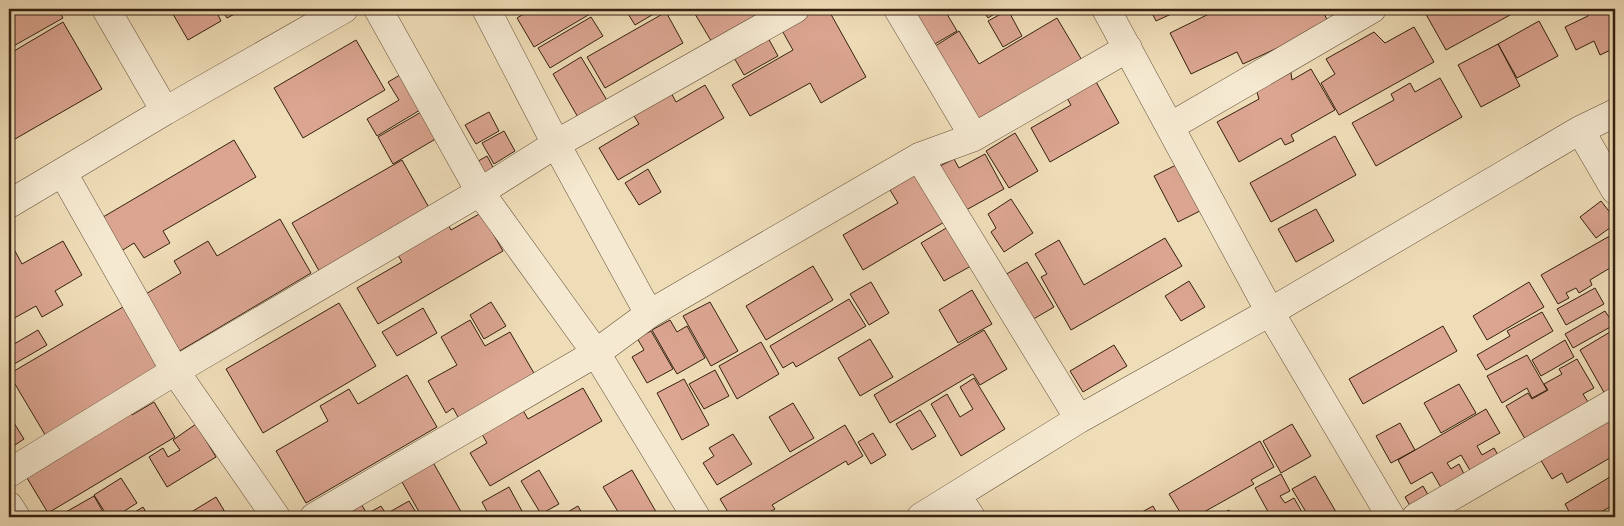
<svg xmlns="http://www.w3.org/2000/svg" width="1624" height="526" font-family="Alegreya,serif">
<rect width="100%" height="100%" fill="#efddb8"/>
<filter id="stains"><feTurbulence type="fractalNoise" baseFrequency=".004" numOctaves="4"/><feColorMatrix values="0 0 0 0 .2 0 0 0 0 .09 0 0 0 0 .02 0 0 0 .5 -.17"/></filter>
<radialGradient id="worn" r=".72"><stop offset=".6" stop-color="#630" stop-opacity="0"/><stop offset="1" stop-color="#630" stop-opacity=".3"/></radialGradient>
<!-- building -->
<path fill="#dba591" stroke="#35210f" d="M9,9H58L63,18L10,48Z
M170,9H220L221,10L217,13L221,21L188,40Z
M221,9H244L227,18Z
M532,9H587L590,14L534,47L517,18Z
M625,9H662L635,25Z
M692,9H758L761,14L713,44Z
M813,9H828L866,77L821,103L810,83L750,116L732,85L793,50L780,27Z
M921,9H944L957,31L928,48L909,16Z
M982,9H1002L988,18Z
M1150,9H1182L1156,21Z
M1219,9H1322L1329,24L1243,64L1237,52L1191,74L1170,33Z
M1423,9H1521L1446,50Z
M1584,9H1615V48L1600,55L1594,41L1576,50L1565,27L1588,16Z
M1008,10L1022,36L1003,47L988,21Z
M666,12L683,43L605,88L587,57Z
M591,17L603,36L550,68L538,48Z
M1057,18L1083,62L974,127L929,50L959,31L979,64Z
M1539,21L1558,56L1517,78L1498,44Z
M63,22L102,89L15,139L9,127V54Z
M1414,27L1434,62L1339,115L1321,83L1335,74L1326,59L1374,32L1385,43Z
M767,36L778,56L744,75L733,56Z
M356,40L385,90L303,138L274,88Z
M1498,44L1520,86L1481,107L1458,65Z
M581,57L608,102L579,119L553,74Z
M1290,66L1292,80L1311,69L1335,110L1291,135L1294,141L1285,145L1281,138L1239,162L1217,122L1259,99L1255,86Z
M1090,71L1119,123L1050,162L1031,128L1071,105L1061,88Z
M405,72L425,107L377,136L367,119L399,100L388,82Z
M1440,78L1462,117L1376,166L1352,123L1394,100L1391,94L1410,83L1415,92Z
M705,85L724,118L618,180L599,148L639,124L631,111L669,89L676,102Z
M423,111L444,134L393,164L378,137Z
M489,112L499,131L476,144L465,125Z
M504,131L515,151L494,164L482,143Z
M1015,133L1038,171L1009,188L986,151Z
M1335,136L1356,175L1271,222L1250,183Z
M234,140L256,177L163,231L170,243L144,258L134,243L118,253L98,220Z
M985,154L1004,189L959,214L934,169L954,159L959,168Z
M487,156L494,169L480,176L473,164Z
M402,160L432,213L322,276L292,223Z
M1176,165L1200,211L1178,222L1154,176Z
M648,169L661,192L639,205L625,183Z
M917,173L946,221L863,270L843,235L898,203L890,190Z
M1011,199L1033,233L1004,252L991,232L996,228L988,214Z
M1601,201L1615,219V224L1596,238L1580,217Z
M1316,209L1334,241L1296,262L1278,229Z
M481,213L503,251L378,324L357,288L402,262L395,250L446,220L451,230Z
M280,219L311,273L173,355L139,298L181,273L174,261L208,241L217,256Z
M948,227L971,266L944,281L921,243Z
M1615,233V273L1614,274L1610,268L1590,280L1592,285L1579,293L1576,288L1566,293L1569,298L1558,304L1541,275Z
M1165,238L1182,266L1071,330L1041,277L1047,274L1035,254L1059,240L1084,285Z
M9,240L22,264L63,241L82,275L55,291L63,305L42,317L36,306L9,321Z
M1027,262L1054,307L1025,324L998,279Z
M813,266L833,300L766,340L746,306Z
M1189,281L1205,307L1181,321L1165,296Z
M871,282L889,313L869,325L850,294Z
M1529,282L1544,307L1487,340L1473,316Z
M1595,288L1604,304L1566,325L1557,309Z
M972,290L992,324L958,343L939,310Z
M849,299L866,326L796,367L793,362L783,368L770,346Z
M491,302L506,326L484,339L470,315Z
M710,302L738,351L711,366L683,316Z
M339,303L376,366L263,433L226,369Z
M123,307L161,371L47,438L9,374Z
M423,308L437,333L397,356L382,332Z
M1605,311L1614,325L1573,348L1565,334Z
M1542,312L1553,331L1486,370L1477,355L1510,336L1507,331Z
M470,320L485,346L510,332L538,380L462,424L453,408L446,413L428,381L457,365L441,337Z
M670,320L677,332L687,326L705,358L677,374L652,330Z
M1443,326L1457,351L1363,404L1349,379Z
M1615,329V391L1606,396L1580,350Z
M38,330L47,345L9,367V347Z
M984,330L1007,369L980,385L973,374L890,423L874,395Z
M651,331L673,369L647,383L632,357L644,350L637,338Z
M870,339L893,377L860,396L838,358Z
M1565,340L1574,357L1541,376L1532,360Z
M761,342L779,374L737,399L719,366Z
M1114,345L1127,366L1083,392L1070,371Z
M1527,355L1547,390L1532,398L1527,388L1502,403L1487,376Z
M1577,359L1594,388L1583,394L1591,407L1528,444L1506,406L1528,393L1532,399L1548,390L1544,384L1562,374L1559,369Z
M715,370L729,396L704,409L689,384Z
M407,375L437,427L306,503L276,451L328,421L320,406L349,389L358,404Z
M974,378L1005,429L961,456L931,404L947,394L960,417L973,409L960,387Z
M684,379L709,425L682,440L657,393Z
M1459,384L1476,413L1441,433L1424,403Z
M583,388L602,421L490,486L470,453L487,443L479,429L520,405L528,419Z
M154,402L175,437L48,513L27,478L60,458L53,447L75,448L97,435L90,423L124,403L132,415Z
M793,403L814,438L790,452L769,417Z
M1486,409L1500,433L1477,446L1482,455L1494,448L1499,457L1471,472L1461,455L1447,463L1451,469L1459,464L1466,478L1443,491L1432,472L1411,484L1398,460Z
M920,410L936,436L912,450L896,424Z
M9,415L24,439L9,449Z
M1614,417L1615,420V455L1567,483L1562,473L1552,479L1536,452Z
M1400,423L1415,450L1391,463L1376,436Z
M196,424L216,457L167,487L149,457L163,448L168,457L180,450L173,440Z
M1292,424L1311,456L1281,473L1263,441Z
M845,425L863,456L848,465L846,461L772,505L775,509L760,517H731L720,499Z
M873,433L886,455L871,464L858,442Z
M733,434L752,464L717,485L703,463L714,456L709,448Z
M1260,441L1274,467L1251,480L1254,484L1195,517H1183L1169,494Z
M430,457L464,517H422L398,475Z
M539,470L559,504L541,514L521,481Z
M632,470L659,517H618L620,515L603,487Z
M1281,474L1290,491L1280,496L1285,503L1294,498L1305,517H1271L1255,488Z
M1615,474V504L1592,517H1572L1565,504Z
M1315,476L1339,517H1309L1292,489Z
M121,478L137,503L115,517H108L94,495Z
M1423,486L1431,500L1413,511L1405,497Z
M509,487L522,511L510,517H490L482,502Z
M94,496L106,517H57Z
M216,497L228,517H183Z
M359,500L367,514L381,506L386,514L409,501L419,517H334Z
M578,506L584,517H559Z
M1153,506L1159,517H1133Z
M143,507L149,517H127Z
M1229,510L1233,517H1217Z
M1547,511L1550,517H1537Z"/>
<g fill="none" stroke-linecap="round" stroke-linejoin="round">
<defs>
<path id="minor" d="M106,9L165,111L344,9
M378,9L480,192L596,353L696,517
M486,9L556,144L649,314
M898,9L974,137
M1106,9L1270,312L1391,517
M1171,126L1372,9
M1580,130L1615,190
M919,157L1079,419
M63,173L175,371L276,517
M9,204L165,111
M9,473L175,371L480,192L556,144L795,9
M957,496L971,517
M9,506L16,517
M314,517L596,353L649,314L919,157L974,137L1128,48
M921,517L1079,419L1270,312L1580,130L1615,113
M1416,517L1615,402"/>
</defs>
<!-- minor casing -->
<use href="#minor" stroke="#645039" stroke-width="29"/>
<!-- minor -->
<use href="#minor" stroke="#f5e9d1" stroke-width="28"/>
</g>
<!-- margin -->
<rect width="1624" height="526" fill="none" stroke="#efddb8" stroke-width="30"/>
<rect x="10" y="10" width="1604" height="506" fill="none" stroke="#35210f" stroke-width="2.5"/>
<rect x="15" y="15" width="1594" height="496" fill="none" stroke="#35210f"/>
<rect width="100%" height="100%" filter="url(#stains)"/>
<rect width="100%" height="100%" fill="url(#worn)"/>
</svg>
